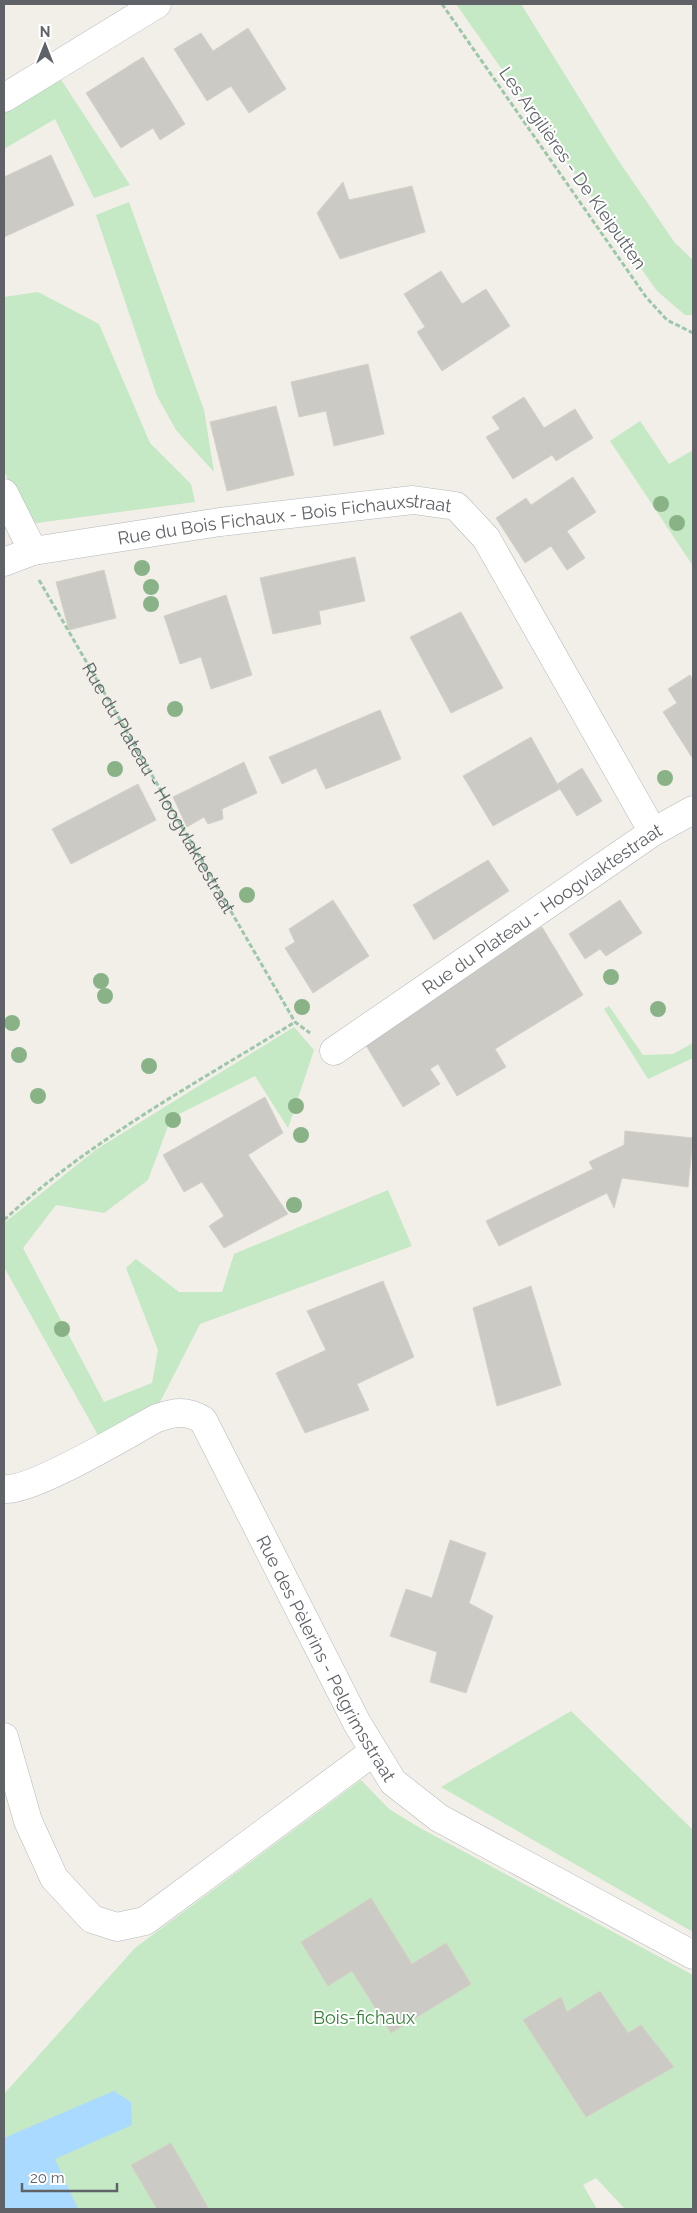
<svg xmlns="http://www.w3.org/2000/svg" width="697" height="2213" font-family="Raleway,sans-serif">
<rect width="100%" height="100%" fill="#f1efe8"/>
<!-- green -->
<path fill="#c5e8c5" d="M456,4H521L616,157L675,243L693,260V315H685L657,291Z
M58,75L130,185L94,198L55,119L4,149V108Z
M129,202L204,410L214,472L176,430L157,396L96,215Z
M38,292L99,324L150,443L191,484L195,502L29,524L4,471V297Z
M640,421L669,464L693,450V566L610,441Z
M609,1006L643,1055L673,1054L693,1043V1058L648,1079L604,1009Z
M294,1027L314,1050L288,1128L255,1076L171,1118L148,1180L104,1213L56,1205L23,1248L104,1402L152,1383L158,1350L126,1268L136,1259L179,1292H222L234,1254L388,1190L412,1246L200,1324L159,1404L99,1437L4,1267V1223L97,1149Z
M571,1711L693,1830V1932L441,1787Z
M361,1780L389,1809L420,1828L693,1975V2209H625L596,2178L583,2185L597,2209H4V2094L135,1948Z"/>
<!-- water -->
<path fill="#aadaff" d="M114,2091L131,2102L132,2125L55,2159L78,2209H4V2138Z"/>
<!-- building -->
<path fill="#cccac5" stroke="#d6d1c6" d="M248,28L286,89L249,113L231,86L207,101L174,49L201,33L213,51Z
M143,57L185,124L160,140L153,128L121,148L86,93Z
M51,155L74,205L4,237V177Z
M343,182L349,200L412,186L425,232L340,259L317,213Z
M441,271L462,304L486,289L510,326L442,371L417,332L425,327L404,294Z
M368,364L384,434L334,446L326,411L299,417L291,382Z
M524,397L544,428L575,409L593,438L556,461L552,455L513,479L486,437L500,429L492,417Z
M276,406L294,475L227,491L210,422Z
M573,477L596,512L567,531L585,558L567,570L551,546L525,563L496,518L526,498L531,505Z
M355,557L365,601L319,611L321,624L273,634L260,578Z
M104,570L116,618L69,630L56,582Z
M226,595L252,675L211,689L201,657L180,664L164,616Z
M461,612L503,688L451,713L410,637Z
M690,675L693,681V759L663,712L677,703L668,689Z
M380,710L401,759L326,789L316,768L282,784L269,757Z
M531,737L560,789L493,826L463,776Z
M244,762L257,793L222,809L223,819L208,824L204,817L187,827L173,797Z
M582,768L602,801L577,816L557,784Z
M138,784L156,820L71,864L52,829Z
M488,860L509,891L434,940L413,905Z
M333,900L369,956L313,993L285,948L295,942L289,929Z
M620,900L642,933L606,956L600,949L585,959L569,934Z
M542,927L583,995L495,1049L506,1067L457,1096L438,1064L430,1069L440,1084L403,1107L361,1037Z
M265,1097L283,1133L248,1155L288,1214L224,1248L209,1226L224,1216L202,1182L184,1192L163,1155Z
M625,1131L693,1138L688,1187L622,1178L614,1208L607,1193L499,1246L486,1221L593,1169L589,1162L624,1145Z
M383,1281L414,1357L357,1384L369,1410L305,1433L276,1373L326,1350L307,1311Z
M531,1286L561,1385L497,1406L473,1308Z
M450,1540L486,1553L469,1603L493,1616L466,1693L430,1682L437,1652L390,1636L406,1589L432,1598Z
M371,1898L412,1964L446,1943L471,1984L391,2033L352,1971L328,1986L301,1942Z
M600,1991L628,2033L641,2025L674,2067L586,2117L523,2020L561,1997L567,2012Z
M171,2143L209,2209H157L131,2165Z"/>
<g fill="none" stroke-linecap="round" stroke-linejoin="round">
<defs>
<g id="minor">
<path d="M4,98L157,4"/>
<path d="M4,493L33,551"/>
<path id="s2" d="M4,562L33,551L220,522L413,500L456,506L486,538L653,832"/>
<path id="s3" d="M334,1051L653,832L693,810"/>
<path id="s4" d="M4,1489C32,1492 127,1434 157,1418C175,1412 186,1410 203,1420L357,1723L393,1782L439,1818L693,1955"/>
<path d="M4,1737L28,1821L54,1878L92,1919L117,1927L145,1921L373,1752"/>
</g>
</defs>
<!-- minor casing -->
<use href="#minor" stroke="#b5b8bc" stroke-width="29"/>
<!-- path -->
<g stroke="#9cc7a9" stroke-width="3" stroke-dasharray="5 2.5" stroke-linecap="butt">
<path d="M442,4L646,297L667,320L693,333"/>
<path id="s1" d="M39,580L295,1022L310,1033"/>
<path d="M4,1220C90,1140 195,1084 295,1022"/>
</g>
<!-- minor -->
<use href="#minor" stroke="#fff" stroke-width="28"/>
</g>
<!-- trees -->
<g fill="#89b387">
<circle cx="661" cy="504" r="8"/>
<circle cx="677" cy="523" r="8"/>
<circle cx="142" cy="568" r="8"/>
<circle cx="151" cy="587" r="8"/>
<circle cx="151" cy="604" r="8"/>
<circle cx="175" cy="709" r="8"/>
<circle cx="115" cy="769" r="8"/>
<circle cx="665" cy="778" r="8"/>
<circle cx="247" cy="895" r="8"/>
<circle cx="611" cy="977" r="8"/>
<circle cx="101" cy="981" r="8"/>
<circle cx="105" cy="996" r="8"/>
<circle cx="302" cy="1007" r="8"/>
<circle cx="658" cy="1009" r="8"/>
<circle cx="12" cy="1023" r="8"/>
<circle cx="19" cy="1055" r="8"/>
<circle cx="149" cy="1066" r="8"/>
<circle cx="38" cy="1096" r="8"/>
<circle cx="296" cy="1106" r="8"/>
<circle cx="173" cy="1120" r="8"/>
<circle cx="301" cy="1135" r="8"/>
<circle cx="294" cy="1205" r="8"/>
<circle cx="62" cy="1329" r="8"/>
</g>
<g text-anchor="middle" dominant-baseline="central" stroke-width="4" stroke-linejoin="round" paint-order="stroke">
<!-- street labels -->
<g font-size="18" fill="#5f6368" stroke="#fff">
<text transform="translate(573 168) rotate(55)">Les Argilières - De Kleiputten</text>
<text stroke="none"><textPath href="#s2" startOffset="285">Rue du Bois Fichaux - Bois Fichauxstraat</textPath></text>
<text stroke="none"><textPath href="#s1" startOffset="240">Rue du Plateau - Hoogvlaktestraat</textPath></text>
<text stroke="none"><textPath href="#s3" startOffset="252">Rue du Plateau - Hoogvlaktestraat</textPath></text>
<text stroke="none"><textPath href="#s4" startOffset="486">Rue des Pèlerins - Pelgrimsstraat</textPath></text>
</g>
<!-- park labels -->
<g font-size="18" fill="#348238" stroke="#fff">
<text x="364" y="2017">Bois-fichaux</text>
</g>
</g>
<!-- border -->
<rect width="697" height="2213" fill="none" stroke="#5f6368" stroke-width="10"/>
<!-- north arrow -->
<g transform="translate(45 45)" stroke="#ffffff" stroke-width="4" paint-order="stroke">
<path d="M0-4L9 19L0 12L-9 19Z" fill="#5f6368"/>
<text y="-8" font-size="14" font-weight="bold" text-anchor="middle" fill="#5f6368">N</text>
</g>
<!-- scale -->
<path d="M22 2183v8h95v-8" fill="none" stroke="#5f6368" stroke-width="2.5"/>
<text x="30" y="2183" font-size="15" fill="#5f6368" stroke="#ffffff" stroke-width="4" paint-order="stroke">20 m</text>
</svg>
